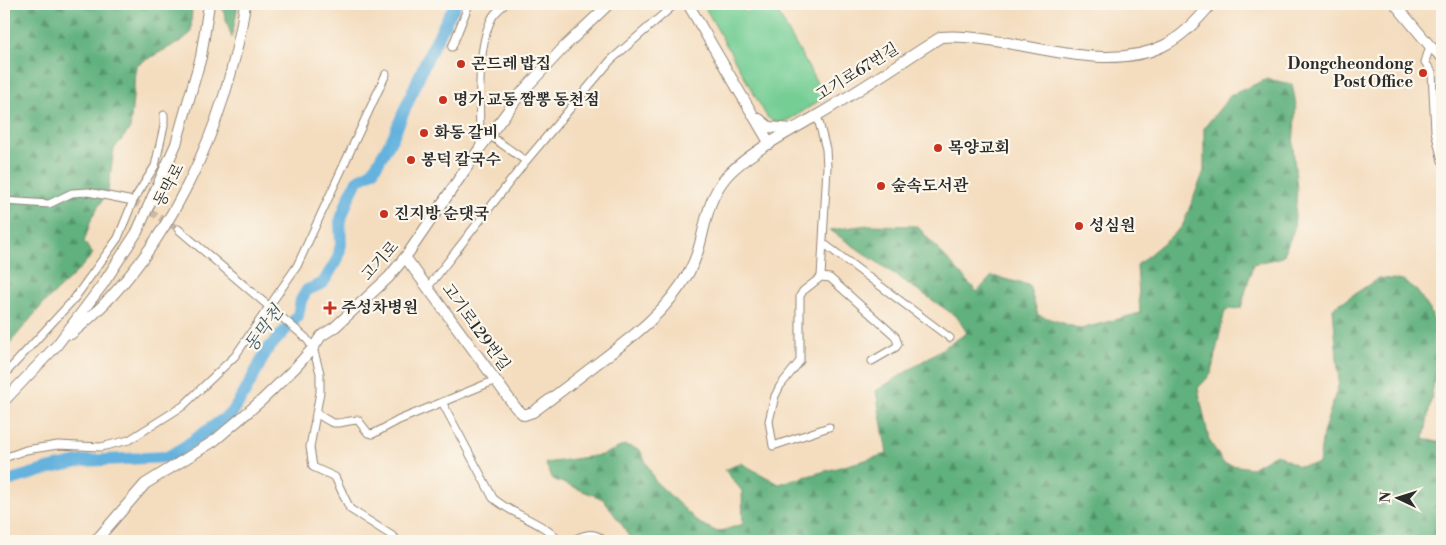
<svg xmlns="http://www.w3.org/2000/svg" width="1446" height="545" font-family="'Libre Bodoni','Noto Serif KR',serif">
<defs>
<pattern id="forest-firs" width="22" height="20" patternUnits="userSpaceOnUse" patternTransform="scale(1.25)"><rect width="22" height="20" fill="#60b17e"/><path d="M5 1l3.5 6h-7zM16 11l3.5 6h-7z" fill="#4f9067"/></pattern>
</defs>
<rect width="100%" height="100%" fill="#fbf7ec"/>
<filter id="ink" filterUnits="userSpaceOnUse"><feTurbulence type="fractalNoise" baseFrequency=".02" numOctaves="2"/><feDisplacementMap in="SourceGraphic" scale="10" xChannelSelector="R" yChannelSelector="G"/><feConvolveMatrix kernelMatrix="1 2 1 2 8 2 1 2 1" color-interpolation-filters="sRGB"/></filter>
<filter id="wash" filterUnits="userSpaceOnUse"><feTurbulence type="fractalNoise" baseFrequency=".0096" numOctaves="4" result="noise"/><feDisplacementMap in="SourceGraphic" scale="20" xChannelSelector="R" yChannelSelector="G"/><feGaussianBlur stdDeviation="1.12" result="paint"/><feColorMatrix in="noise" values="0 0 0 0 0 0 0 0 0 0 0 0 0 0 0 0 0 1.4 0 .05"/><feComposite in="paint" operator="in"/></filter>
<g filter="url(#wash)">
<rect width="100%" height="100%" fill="#f4ddbf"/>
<!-- forest -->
<path fill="url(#forest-firs)" stroke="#466e54" d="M4,4H192L191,33L181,41L136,65L130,129L114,149L108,191L92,217L84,242L93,254L76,273L43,304L4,350Z
M221,4H238L232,38Z
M1267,79L1292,84L1296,104L1293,147L1297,190L1294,229L1283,257L1253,264L1241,308L1225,310L1211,374L1198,388L1209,440L1224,464L1252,468L1276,454L1298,466L1319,464L1323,433L1339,383L1333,308L1379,278L1403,280L1417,291L1430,310L1441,343L1424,439L1442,443V541H631L625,529L603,499L553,479L545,463L602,455L625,445L640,450L655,481L699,523L718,532L743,524L742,491L725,470L741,463L779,484L887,454L876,391L967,333L957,317L830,230L868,225L917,226L977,292L992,276L1029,285L1038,315L1081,329L1140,313L1137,265L1182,227L1204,171V128L1231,95Z"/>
<!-- park -->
<path fill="#75ce94" stroke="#507c60" d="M703,4H741L746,13L761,4H773L825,97C815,103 792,120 782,122C776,123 772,121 767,117Z"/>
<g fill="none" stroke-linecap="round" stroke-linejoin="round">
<!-- river -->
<path stroke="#65b2de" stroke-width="12" d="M4,482L51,468L83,461L167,457L180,450L232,413L245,392L267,350L298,316L301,300L307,290L323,283L338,258L341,244L340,222L348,199L357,181L373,171L393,137L423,67L447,19L456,4"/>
</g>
</g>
<g filter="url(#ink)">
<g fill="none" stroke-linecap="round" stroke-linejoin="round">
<!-- street-tunnel -->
<path stroke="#ccb9a1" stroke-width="7" stroke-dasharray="7 3.5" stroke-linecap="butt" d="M133,201L178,229"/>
<defs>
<path id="street" d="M1430,46L1425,62L1432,72L1435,131L1442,161
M452,47L469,4
M817,115L826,149L827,167L821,277L803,291L800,296V361L780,386L775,396L769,421L773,446L829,427
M489,135L526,161
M480,147C480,113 476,47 492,18C494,13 501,8 505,4
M4,201L49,204L72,193L88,192L133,201
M178,229L306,338L313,348L320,373V392L310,447L313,467L335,477L350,509L394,537L397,541
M823,243L950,338
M821,277L830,278L895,336L898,344L896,347L872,361
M428,287L526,161L611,60L675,4
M4,375L74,299L118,238L133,201L155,166L164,126V115
M442,402L493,498C512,515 542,521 559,541
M316,413C340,429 333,422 358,420L368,433L373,434L399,420L496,380
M4,458L26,450L58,445L101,447L129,440L183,406L235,356L297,266L386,74
M571,541C583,535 594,530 604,541"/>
<path id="secondary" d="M688,4L770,144
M1395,4L1430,46L1442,57
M759,119L769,127L792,129
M405,257L516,408L524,415L533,412C555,396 577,379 599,362C634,336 668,310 689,272C707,240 701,207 726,177C745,155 790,131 816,116C859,91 900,63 941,37C961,35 982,39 1002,42C1050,50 1116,69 1163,46C1182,37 1198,20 1211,4
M71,334C167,257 228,123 245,4
M4,401L57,345L103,284L137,232L176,144L201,57L209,4
M93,541L99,537L145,484L214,441L262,400L295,368L313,348L321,336L335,327L389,277L409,252L480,148L522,92L565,46L609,4"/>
</defs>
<!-- street casing -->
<use href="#street" stroke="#908475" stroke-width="9"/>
<!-- secondary casing -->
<use href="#secondary" stroke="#908475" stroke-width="12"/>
<!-- street -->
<use href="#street" stroke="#fff" stroke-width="7"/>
<!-- secondary -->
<use href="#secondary" stroke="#fff" stroke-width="10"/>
</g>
</g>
<!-- markers -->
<g fill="#c8321e" stroke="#fbf7ec" stroke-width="2">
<circle cx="461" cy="64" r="5"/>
<circle cx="1423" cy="73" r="5"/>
<circle cx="443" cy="100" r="5"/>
<circle cx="424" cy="133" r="5"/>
<circle cx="938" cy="148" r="5"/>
<circle cx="411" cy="160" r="5"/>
<circle cx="881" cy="186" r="5"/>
<circle cx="384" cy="214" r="5"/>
<circle cx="1079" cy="226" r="5"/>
<path d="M327.5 300.5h5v5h5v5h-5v5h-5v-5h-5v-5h5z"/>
</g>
<g text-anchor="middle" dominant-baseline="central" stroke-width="4.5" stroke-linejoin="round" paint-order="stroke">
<!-- poi labels -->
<g font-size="16" font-weight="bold" fill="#2b2b2b" stroke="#fbf7ec" text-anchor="start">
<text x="471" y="64">곤드레 밥집</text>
<text x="1413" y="64" text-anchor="end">Dongcheondong<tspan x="1413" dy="18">Post Office</tspan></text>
<text x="453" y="100">명가 교동 짬뽕 동천점</text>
<text x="434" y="133">화동 갈비</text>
<text x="948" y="148">목양교회</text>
<text x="421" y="160">봉덕 칼국수</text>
<text x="891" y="186">숲속도서관</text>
<text x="394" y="214">진지방 순댓국</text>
<text x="1089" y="226">성심원</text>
<text x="341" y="308">주성차병원</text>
</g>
<!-- street labels -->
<g font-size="16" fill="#2b2b2b" stroke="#fbf7ec">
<text transform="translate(857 72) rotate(-32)">고기로67번길</text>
<text transform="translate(169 185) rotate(-62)">동막로</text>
<text transform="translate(380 261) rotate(-48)">고기로</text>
<text transform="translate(476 327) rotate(54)">고기로129번길</text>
</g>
<!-- water labels -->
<g font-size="18" font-style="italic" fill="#3f5a6a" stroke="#fbf7ec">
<text transform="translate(264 329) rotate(-54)">동막천</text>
</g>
</g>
<!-- margin -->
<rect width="1446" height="545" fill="none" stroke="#fbf7ec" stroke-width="20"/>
<!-- north arrow -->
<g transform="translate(1398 498) rotate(274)" stroke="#fbf7ec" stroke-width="4" paint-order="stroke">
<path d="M0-4L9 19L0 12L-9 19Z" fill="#2b2b2b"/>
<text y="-8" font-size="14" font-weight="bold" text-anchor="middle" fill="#2b2b2b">N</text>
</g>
</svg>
